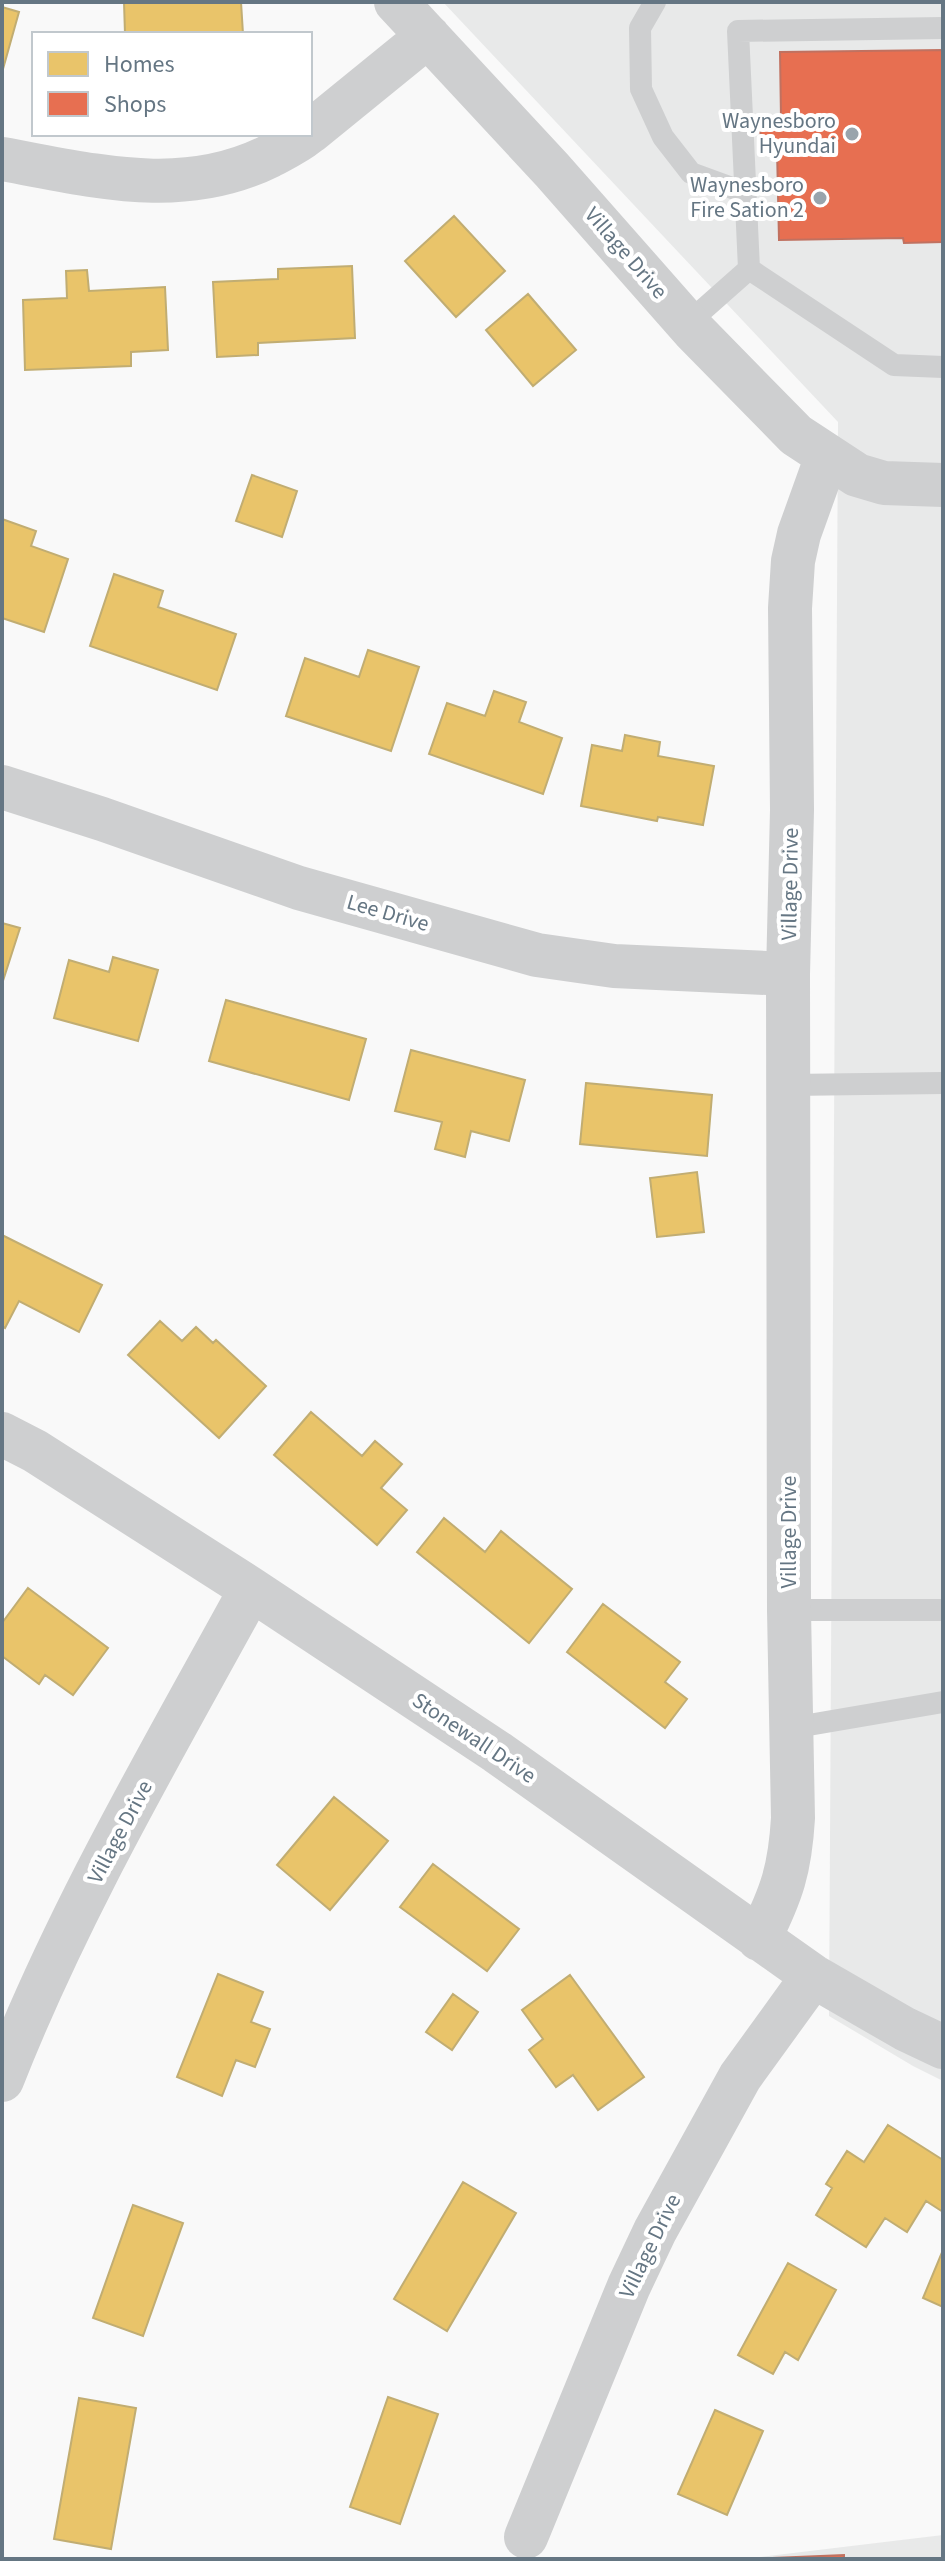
<svg xmlns="http://www.w3.org/2000/svg" width="945" height="2561" font-family="'Source Sans 3',sans-serif">
<rect width="100%" height="100%" fill="#f9f9f9"/>
<!-- built -->
<path fill="#e8e9e9" d="M443,2H943V2081L913,2066L829,2016L838,422Z
M943,2535V2559H743Z"/>
<!-- homes -->
<path fill="#e9c46a" stroke="#c1ad72" stroke-width="2" d="M124,2H241L243,34H125Z
M2,7L19,12L3,69H2Z
M454,216L505,271L456,317L405,261Z
M352,266L355,338L258,343V355L217,357L213,282L278,279V269Z
M87,270L89,291L165,287L168,350L131,352V366L25,370L23,300L67,298L66,271Z
M528,294L576,350L533,386L486,330Z
M252,475L297,491L282,537L236,521Z
M2,519L36,531L31,546L68,559L44,632L2,618Z
M114,574L163,591L158,607L236,634L217,690L90,646Z
M368,650L419,667L391,751L286,716L305,658L359,677Z
M494,691L526,702L519,722L562,738L543,794L429,754L447,703L485,716Z
M625,735L660,742L658,756L714,766L703,825L658,817L657,821L581,806L592,745L622,751Z
M2,923L20,928L2,984Z
M113,957L158,970L138,1041L54,1018L69,960L109,972Z
M226,1000L366,1039L349,1100L209,1061Z
M411,1050L525,1080L509,1141L471,1131L465,1157L435,1149L442,1122L395,1111Z
M586,1083L712,1095L707,1156L580,1144Z
M697,1172L704,1232L657,1237L650,1178Z
M2,1235L102,1285L79,1332L19,1301L5,1328L2,1326Z
M160,1321L182,1341L196,1327L213,1343L216,1340L266,1386L219,1438L128,1355Z
M311,1412L362,1456L375,1441L402,1464L381,1488L407,1510L377,1545L274,1455Z
M444,1518L485,1552L501,1531L572,1589L529,1643L417,1552Z
M28,1588L108,1648L73,1695L45,1675L39,1684L2,1656V1623Z
M603,1604L680,1662L665,1682L687,1699L665,1728L567,1652Z
M334,1797L388,1841L330,1910L277,1865Z
M433,1864L519,1929L487,1971L400,1907Z
M218,1974L263,1992L251,2022L270,2029L255,2067L236,2060L222,2096L177,2077Z
M570,1975L644,2077L598,2110L573,2075L556,2087L529,2050L543,2039L522,2010Z
M453,1994L478,2012L452,2050L426,2032Z
M888,2125L943,2160V2212L926,2201L907,2232L885,2218L866,2247L816,2215L832,2188L826,2184L847,2151L864,2162Z
M463,2182L516,2213L447,2331L394,2299Z
M133,2205L183,2223L143,2336L93,2318Z
M943,2250V2307L923,2298Z
M788,2263L836,2290L798,2360L785,2352L773,2374L738,2355Z
M388,2397L438,2414L400,2524L350,2507Z
M79,2398L136,2408L111,2549L54,2539Z
M715,2410L763,2431L727,2515L678,2494Z"/>
<!-- shops -->
<path fill="#e76f51" stroke="#c07160" stroke-width="2" d="M943,50V242L904,243L903,238L779,240L777,149H761L760,119L781,118L780,52Z
M844,2555V2559H773V2558Z"/>
<g fill="none" stroke-linecap="round" stroke-linejoin="round">
<!-- service -->
<path stroke="#cecfd0" stroke-width="22" d="M655,2L640,28L641,89L663,137L691,173L743,192
M943,28L738,31L749,269L894,365L943,367
M688,323L749,269
M789,1085L943,1083
M789,1610H943
M791,1728L943,1702"/>
<!-- minor -->
<path stroke="#cecfd0" stroke-width="44" d="M396,2L552,170L693,330L796,435L857,475L884,483L943,485
M310,132L428,36
M2,159C93,175 182,200 270,156C283,149 296,143 307,134
M2,787L102,819L299,888L537,955L614,966L788,974
M2,1434L35,1451L251,1589L497,1752L813,1976L905,2029L943,2047
M759,1939C782,1893 790,1869 793,1818L789,1610L788,974L792,810L790,608L793,561L799,534L827,456
M2,2080C69,1909 163,1750 251,1589
M526,2537L629,2286L655,2231L740,2077L813,1976"/>
</g>
<!-- markers -->
<g fill="#99a4ac" stroke="#fff" stroke-width="3">
<circle cx="852" cy="134" r="8"/>
<circle cx="820" cy="198" r="8"/>
</g>
<g text-anchor="middle" dominant-baseline="central" stroke-width="8" stroke-linejoin="round" paint-order="stroke">
<!-- poi labels -->
<g font-size="22" fill="#657683" stroke="#fff" text-anchor="end">
<text x="836" y="121">Waynesboro<tspan x="836" dy="25">Hyundai</tspan></text>
<text x="804" y="185">Waynesboro<tspan x="804" dy="25">Fire Sation 2</tspan></text>
</g>
<!-- street labels -->
<g font-size="22" fill="#657683" stroke="#fff">
<text transform="translate(626 253) rotate(49)">Village Drive</text>
<text transform="translate(790 884) rotate(-89)">Village Drive</text>
<text transform="translate(388 913) rotate(16)">Lee Drive</text>
<text transform="translate(789 1532) rotate(-90)">Village Drive</text>
<text transform="translate(474 1738) rotate(34)">Stonewall Drive</text>
<text transform="translate(120 1832) rotate(-62)">Village Drive</text>
<text transform="translate(650 2246) rotate(-64)">Village Drive</text>
</g>
</g>
<!-- border -->
<rect width="945" height="2561" fill="none" stroke="#657683" stroke-width="8"/>
<!-- legend -->
<rect x="32" y="32" width="280" height="104" fill="#ffffff" stroke="#c1c8cd" stroke-width="2"/>
<rect x="48" y="52" width="40" height="24" fill="#e9c46a" stroke="#c1c8cd" stroke-width="2"/>
<text x="104" y="72" font-size="24" fill="#657683">Homes</text>
<rect x="48" y="92" width="40" height="24" fill="#e76f51" stroke="#c1c8cd" stroke-width="2"/>
<text x="104" y="112" font-size="24" fill="#657683">Shops</text>
</svg>
